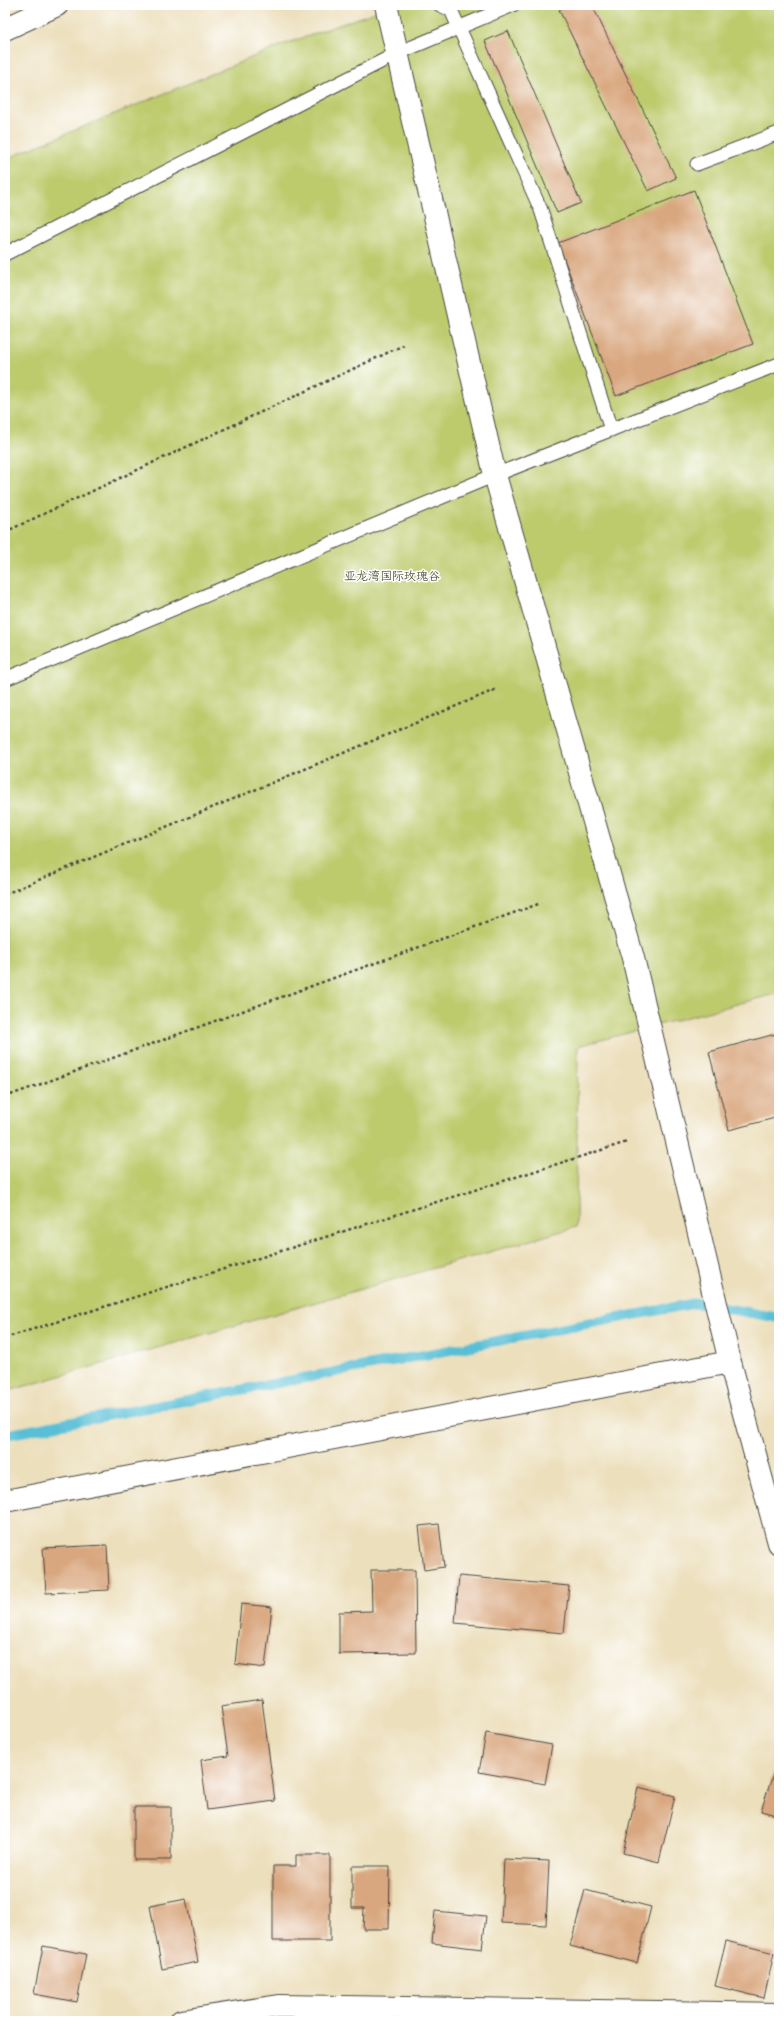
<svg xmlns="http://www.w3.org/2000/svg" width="784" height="2026" font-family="'Balsamiq Sans','LXGW WenKai TC',sans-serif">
<rect width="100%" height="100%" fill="#fff"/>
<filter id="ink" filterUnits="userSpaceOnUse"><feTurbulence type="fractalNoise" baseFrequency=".025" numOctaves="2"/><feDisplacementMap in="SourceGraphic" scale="8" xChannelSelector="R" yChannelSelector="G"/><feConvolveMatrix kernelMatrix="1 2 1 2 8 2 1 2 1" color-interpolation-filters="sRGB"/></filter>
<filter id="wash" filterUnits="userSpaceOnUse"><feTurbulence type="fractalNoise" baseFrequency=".012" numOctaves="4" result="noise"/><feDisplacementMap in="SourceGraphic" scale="16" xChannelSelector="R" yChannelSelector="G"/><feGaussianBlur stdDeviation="0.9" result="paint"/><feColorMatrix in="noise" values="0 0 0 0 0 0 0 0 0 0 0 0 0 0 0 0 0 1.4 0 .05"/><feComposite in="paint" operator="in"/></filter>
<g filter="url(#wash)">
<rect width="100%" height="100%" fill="#ecdfbc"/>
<!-- green -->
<path fill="#becb6d" stroke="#747b4c" d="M395,5H779V993L578,1046L576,1227L5,1392V159L282,45Z"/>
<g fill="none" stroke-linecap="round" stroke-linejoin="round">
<!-- stream -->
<path stroke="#58bfd6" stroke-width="10" d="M5,1435L696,1303L779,1318"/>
</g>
<g id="blocks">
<!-- building -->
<path fill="#d9a77f" d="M568,5H592L676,178L648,191L559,10Z
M508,31L581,203L557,213L485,41Z
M694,190L753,344L616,396L558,243Z
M779,1033V1117L729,1130L709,1052Z
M439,1524L444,1567L424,1570L419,1526Z
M107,1545L109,1590L46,1593L43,1548Z
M371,1570H415L416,1653L339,1654V1612L372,1611Z
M459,1576L569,1586L564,1633L455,1623Z
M241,1604L272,1607L265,1668L235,1664Z
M262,1700L275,1801L207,1810L201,1760L228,1756L221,1706Z
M486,1733L552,1745L545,1784L479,1772Z
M779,1756V1816L761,1811Z
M638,1787L675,1796L659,1862L623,1853Z
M134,1807H171V1860H134Z
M296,1855H330V1941H273V1866H296Z
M504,1859L549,1861L546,1925L501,1923Z
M352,1866H390L389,1929H363L364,1908H352Z
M585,1890L651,1907L637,1963L570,1946Z
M186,1899L198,1962L162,1969L150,1906Z
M435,1911L486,1916L482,1949L432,1943Z
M726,1941L774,1953L764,1998L715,1986Z
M43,1946L86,1954L77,2002L34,1994Z"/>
</g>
</g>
<g filter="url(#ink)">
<use href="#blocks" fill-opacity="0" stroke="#484641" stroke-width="1"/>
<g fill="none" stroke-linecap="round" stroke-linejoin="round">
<defs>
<path id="service" d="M440,5L451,10L541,210L611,430
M697,164L779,133
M5,254L398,53L513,5
M5,679L495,475L779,364"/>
<path id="minor" d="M386,5L495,475L633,958L730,1362L779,1543
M5,29L57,5
M5,1501L730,1362
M181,2021L279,2006L779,2014"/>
</defs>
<!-- service casing -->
<use href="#service" stroke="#484641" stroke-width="15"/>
<!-- minor casing -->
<use href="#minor" stroke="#484641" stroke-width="24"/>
<!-- path -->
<path stroke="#484641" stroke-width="2.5" stroke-dasharray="3 3" stroke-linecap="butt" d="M5,532L404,345
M5,894L497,689
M5,1097L541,903
M5,1338L627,1142"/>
<!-- service -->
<use href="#service" stroke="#fff" stroke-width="13"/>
<!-- minor -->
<use href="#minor" stroke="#fff" stroke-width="22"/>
</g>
</g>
<g text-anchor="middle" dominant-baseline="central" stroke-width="3" stroke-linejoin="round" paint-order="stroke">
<!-- park labels -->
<g font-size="12" fill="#575b3f" stroke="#fff">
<text x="392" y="576">亚龙湾国际玫瑰谷</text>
</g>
</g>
<!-- margin -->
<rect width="784" height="2026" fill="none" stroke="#fff" stroke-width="20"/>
</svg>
